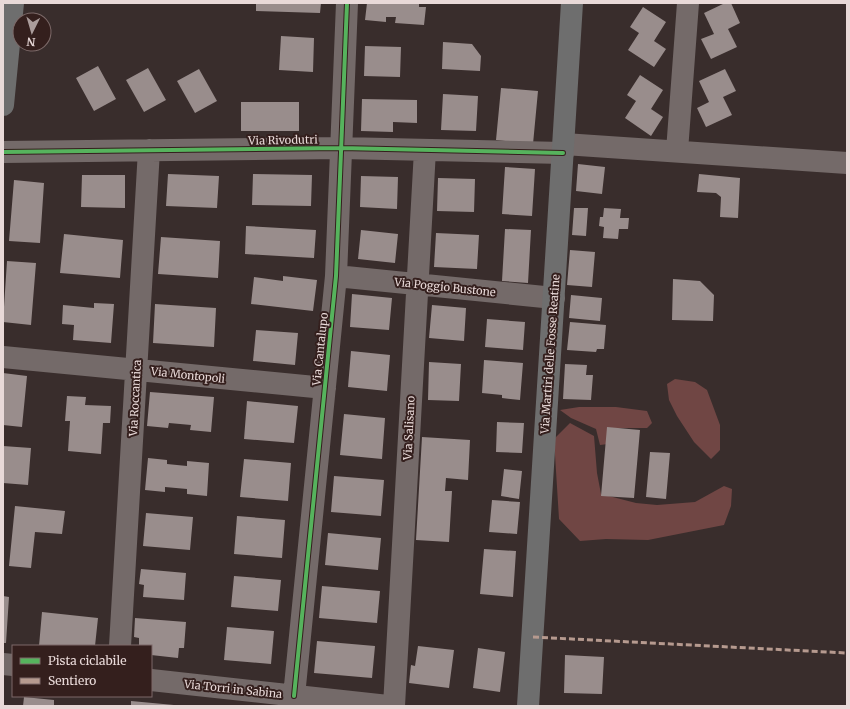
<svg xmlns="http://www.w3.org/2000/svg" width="850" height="709" font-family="Merriweather,serif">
<rect width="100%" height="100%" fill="#392d2c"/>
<!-- green -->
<path fill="#704644" d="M675,379L695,382L707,390L720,425V450L711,459L694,442L677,416L669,400L667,384Z
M579,407H616L647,411L652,423L647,428H611L608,444L600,445L596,429L571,418L560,410Z
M570,423L594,436L597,473L601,494L636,503L657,505L695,502L724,486L732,489L731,506L724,525L648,540L606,539L580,541L559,519L554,439Z"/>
<!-- building -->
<path fill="#998d8c" d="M256,3H321L320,13L256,11Z
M367,3H419V7H426L424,25L395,23L396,17H386V22L365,20Z
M725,3H731L740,23L728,29L737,47L711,59L701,39L714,34L704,13Z
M643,7L666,22L654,41L666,49L654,67L628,50L639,33L630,27Z
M281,36L314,38L313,72L279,70Z
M443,42L472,44L481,56L480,71L442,69Z
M365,46L401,47L400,77L364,76Z
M98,66L116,99L94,111L76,78Z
M148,68L166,100L144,112L126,80Z
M199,69L217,101L195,113L177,81Z
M725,69L736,91L723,97L732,115L706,127L697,108L709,102L699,81Z
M640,75L663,90L651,109L663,117L651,136L625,118L636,101L627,95Z
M501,88L538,91L533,144L496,140Z
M443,94L478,96L476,131L441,130Z
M362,99L417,100V123L393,122V132L361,131Z
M241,102H299V131H241Z
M578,164L605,167L602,194L576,191Z
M505,167L535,169L532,216L502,214Z
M168,174L219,176L217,208L166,206Z
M253,174L312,175L311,206L252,205Z
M699,174L740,178L738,218L720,217L721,197L716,193L697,192Z
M82,175H125V208L81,207Z
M361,176L398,177L397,209L360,207Z
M438,178L475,179L474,212L437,211Z
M14,180L44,183L40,243L9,241Z
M574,208H588L586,236L572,235Z
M604,208L621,209L620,218H629L628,229H619L618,239L603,238L604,227L599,226L600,217H603Z
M246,226L316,230L314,258L245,254Z
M505,229L531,230L528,283L502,281Z
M361,230L398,234L395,263L358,259Z
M436,233L479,235L477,269L434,267Z
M64,234L123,240L120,278L60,273Z
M161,237L220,241L218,278L158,274Z
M570,250L595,252L592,287L567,285Z
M7,261L36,263L31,325L3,322Z
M283,276L317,280L313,311L251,304L254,277L283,281Z
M673,279L700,281L714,295L713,321L672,320Z
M352,294L392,298L389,330L350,327Z
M571,295L602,298L600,321L569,318Z
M94,303L114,304L111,343L73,340L74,325L62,324L63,305L94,308Z
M155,304L216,308L214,347L153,343Z
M432,305L466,308L464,341L429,338Z
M487,319L525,322L523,350L485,347Z
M570,322L606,325L604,349H597L596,352L567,350Z
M256,330L298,333L295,365L253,361Z
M351,351L390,355L387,391L348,387Z
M484,360L523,363L520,400L502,398V395L482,393Z
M429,362L461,364L459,401L428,400Z
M565,364L587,365L586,375H593L591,400L563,399Z
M3,373L27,376L22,427L3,425Z
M150,392L214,397L211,432L190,430L191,425L169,423L168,428L147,426Z
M67,396L86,397L85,405L111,406L110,423H103L101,454L68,451L70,421H65Z
M247,401L298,406L294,443L244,439Z
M344,414L385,418L382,459L340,455Z
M497,422L524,423L522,453L496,452Z
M607,427L640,430L634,498L601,496Z
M422,437L470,440L468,480L446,478L445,491H452L449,542L416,540Z
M3,446L31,448L28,485L3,483Z
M650,452L670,453L666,499L646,497Z
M148,458L167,460V464L187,466V461L209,463L207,496L187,494V489L165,487V492L145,490Z
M244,459L291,463L288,501L240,497Z
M504,469L522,471L519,499L501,496Z
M334,476L384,480L381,516L331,512Z
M492,500L520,502L517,534L489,532Z
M15,506L65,511L62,534L35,532L31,568L9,566Z
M146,513L193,517L190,550L143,546Z
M237,516L285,520L282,558L234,554Z
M328,533L381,538L378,570L325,565Z
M484,549L516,551L513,597L480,594Z
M141,569L186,573L184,600L143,597L144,585L139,584Z
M234,576L281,580L278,611L231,607Z
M322,586L380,591L377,623L319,618Z
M3,596L9,597L6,643H3Z
M42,612L98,618L95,646H39Z
M135,618L186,622L184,648H179L178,658L151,655V646H139V638L134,637Z
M227,627L274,631L271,664L224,660Z
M317,641L375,646L372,678L314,673Z
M418,646L454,650L449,688L409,683L411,665L415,666Z
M478,648L505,652L500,692L473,688Z
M565,655L604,657L602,694L564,693Z
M24,697L54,700V706H23Z
M131,701L174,705V706H131Z"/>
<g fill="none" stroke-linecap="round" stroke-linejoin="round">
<!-- minor -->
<path stroke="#746a69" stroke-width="22" d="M564,144L847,163
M677,151L688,3
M3,152L341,148L563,153
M336,276L554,298
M3,357L325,388
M120,646L149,150
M3,664L13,665
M151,680L388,706
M294,696L336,276L347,3
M394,706L425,150"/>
<!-- major -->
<path stroke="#6e6e6e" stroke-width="22" d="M3,105L13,3
M528,706L572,3"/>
<!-- quiet -->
<path stroke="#b69a8f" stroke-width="3" stroke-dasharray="6 3" stroke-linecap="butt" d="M533,637L847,653"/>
<defs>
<path id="cycleway" d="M3,152L341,148L563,153
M294,696L336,276L347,3"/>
</defs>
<!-- cycleway casing -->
<use href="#cycleway" stroke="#341f1d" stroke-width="6"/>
<!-- cycleway -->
<use href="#cycleway" stroke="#56b35d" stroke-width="4"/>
</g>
<g text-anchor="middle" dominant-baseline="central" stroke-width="4" stroke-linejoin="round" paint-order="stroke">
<!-- street labels -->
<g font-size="11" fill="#e8d9d8" stroke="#341f1d">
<text transform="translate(283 140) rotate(-1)">Via Rivodutri</text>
<text transform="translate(445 287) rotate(6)">Via Poggio Bustone</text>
<text transform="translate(320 349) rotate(-84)">Via Cantalupo</text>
<text transform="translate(550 354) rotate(-86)">Via Martiri delle Fosse Reatine</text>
<text transform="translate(188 375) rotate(6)">Via Montopoli</text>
<text transform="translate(135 398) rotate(-87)">Via Roccantica</text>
<text transform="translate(409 428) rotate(-87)">Via Salisano</text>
<text transform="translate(233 689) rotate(6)">Via Torri in Sabina</text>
</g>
</g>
<!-- border -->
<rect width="850" height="709" fill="none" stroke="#e8d9d8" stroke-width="8"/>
<!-- legend -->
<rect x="12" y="645" width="140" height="52" fill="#341f1d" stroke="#7c6968"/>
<rect x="20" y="658" width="20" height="6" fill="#56b35d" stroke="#7c6968"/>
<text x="48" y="665" font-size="12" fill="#e8d9d8">Pista ciclabile</text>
<rect x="20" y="678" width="20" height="6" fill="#b69a8f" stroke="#7c6968"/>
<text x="48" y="685" font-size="12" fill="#e8d9d8">Sentiero</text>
<!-- north arrow -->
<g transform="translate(32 32) rotate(185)"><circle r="19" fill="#341f1d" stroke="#7c6968"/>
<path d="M0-3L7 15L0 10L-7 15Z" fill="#ab9d9c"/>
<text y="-6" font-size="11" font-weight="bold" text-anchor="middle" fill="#e8d9d8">N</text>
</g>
</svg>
